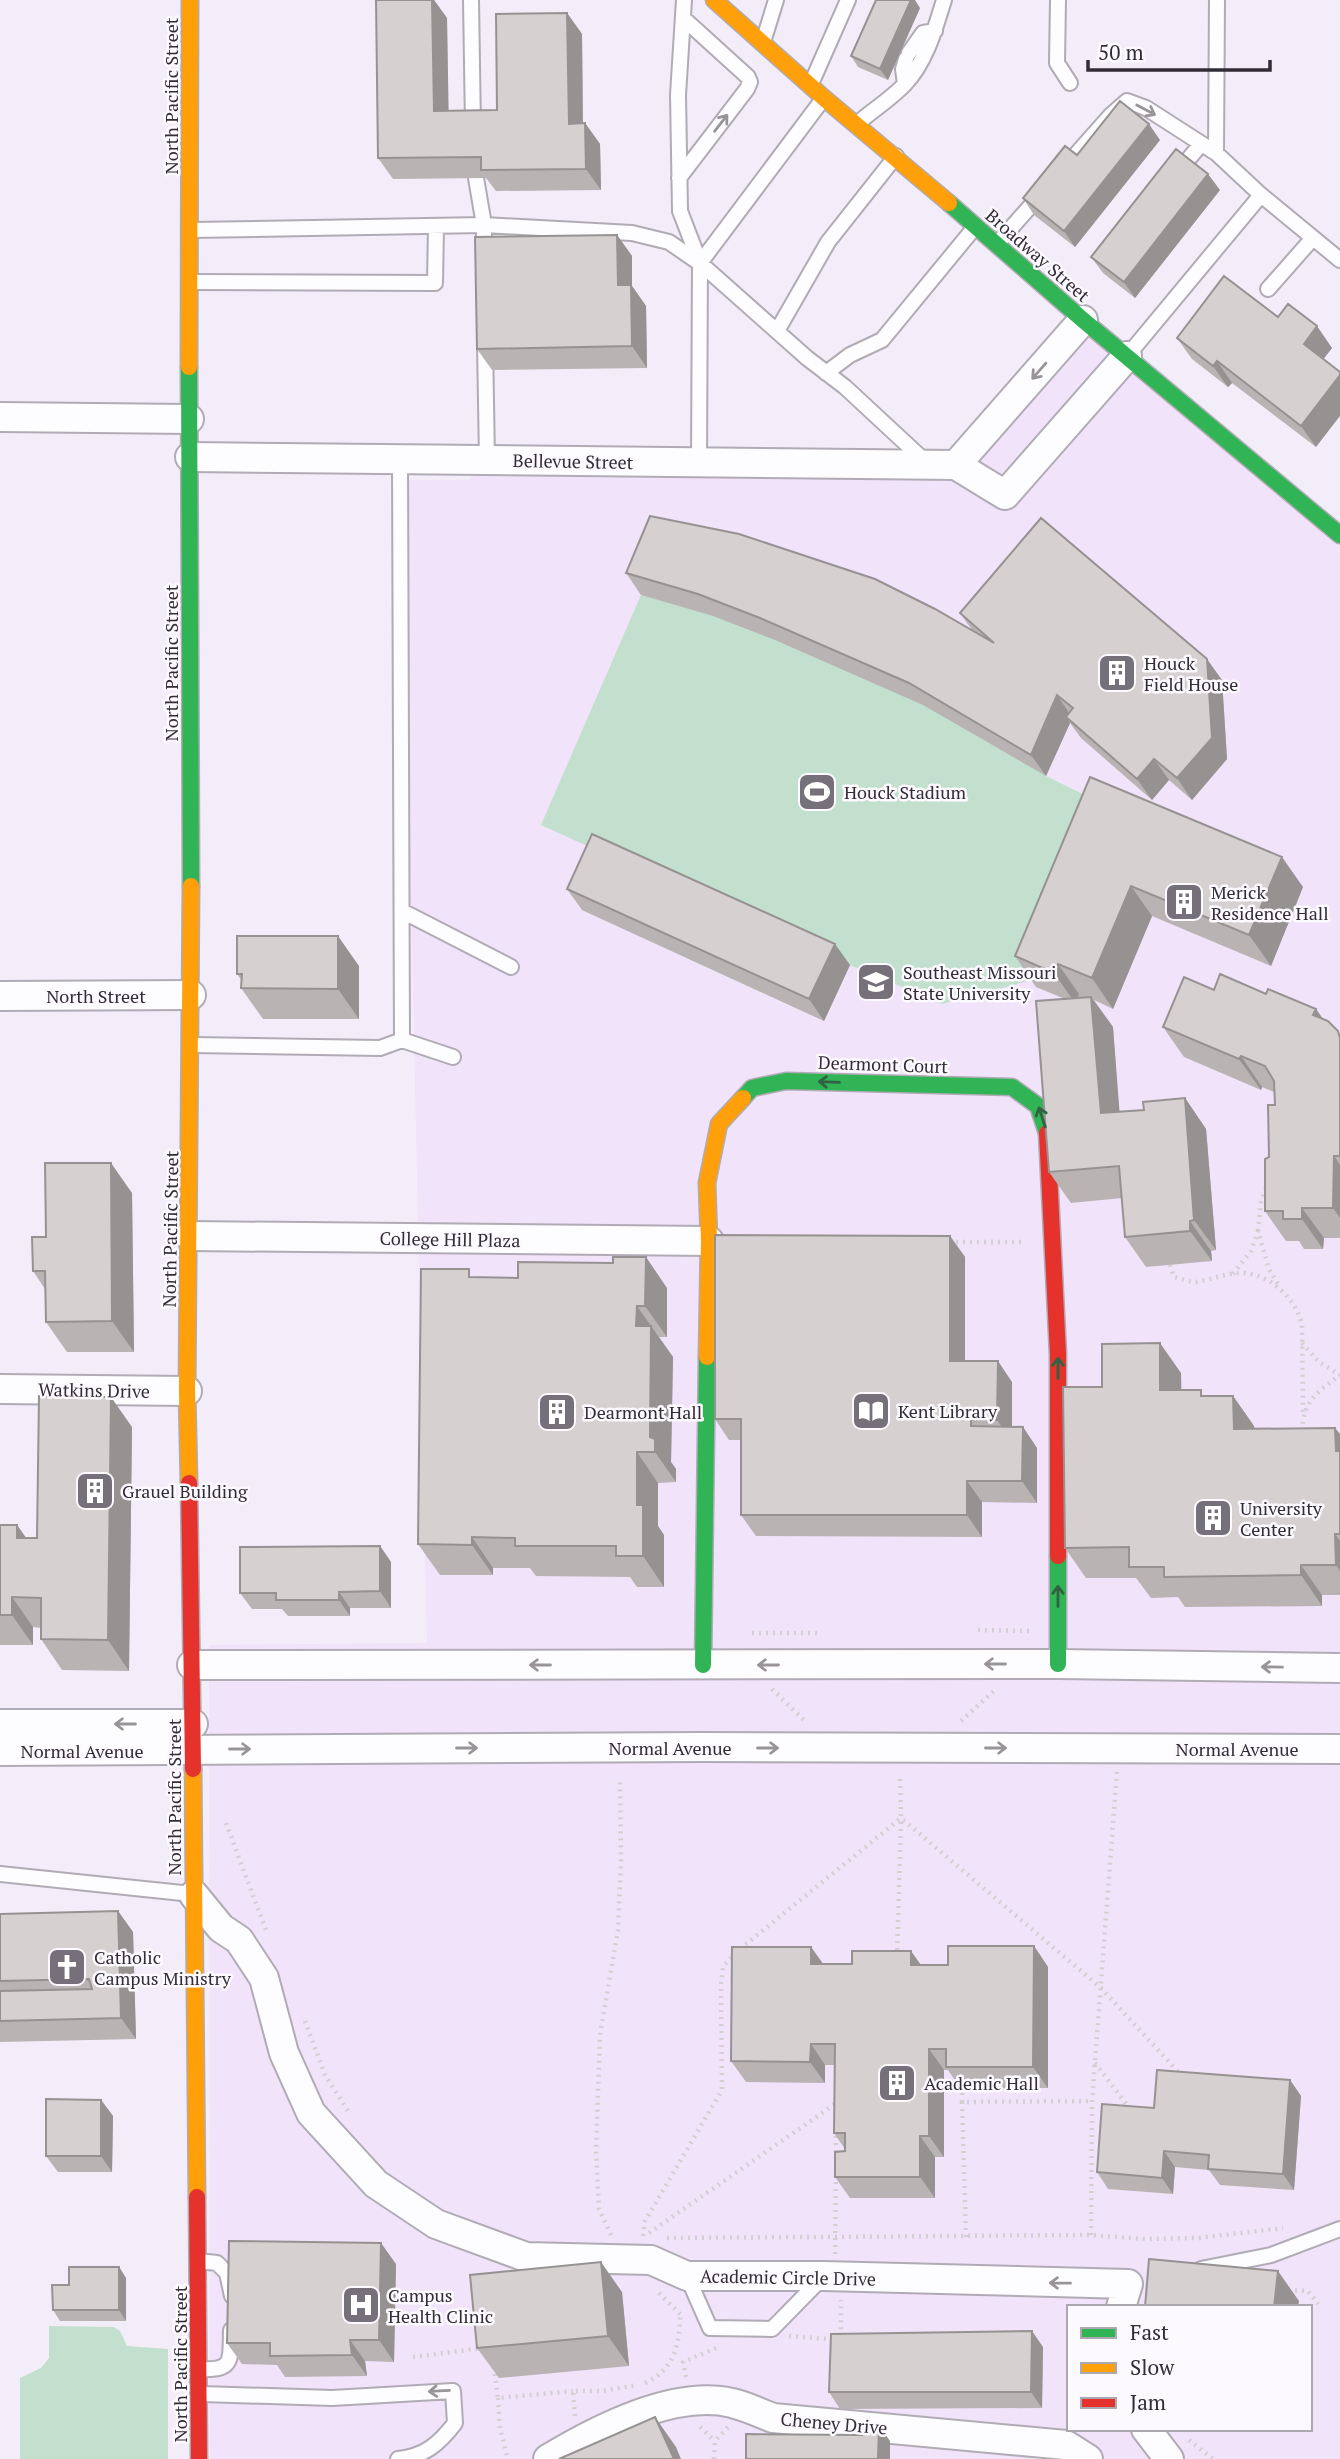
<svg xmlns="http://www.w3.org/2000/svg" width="1340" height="2459" font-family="'PT Serif',serif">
<rect width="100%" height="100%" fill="#f3edf9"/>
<!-- built -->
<path fill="#f0e3fa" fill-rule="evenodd" d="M1083,320L1340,535V2459H210L209,1645L427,1643L402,480H468L487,460L956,465ZM1069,2307H1310V2429H1069Z"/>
<!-- green -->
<path fill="#c3e0ce" d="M641,595L1072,717L1046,776L1111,808L1039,978L942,1004L850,965L824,1021L582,910L607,855L541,825Z
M49,2326L114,2327L120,2331L127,2346L168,2349V2459H20V2378L41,2368L49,2358Z"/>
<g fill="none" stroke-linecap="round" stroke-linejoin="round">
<defs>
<path id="lane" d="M471,0L473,127
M684,0L678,95L680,211L700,263L807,358L845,387L928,464
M1058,0L1057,63L1070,83
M764,39L776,0
M909,53L923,33L935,31
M811,84L848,0
M905,84L903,69L906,59
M858,123C873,110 892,98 905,84C926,62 935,29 944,0
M1064,168L1111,115L1127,101L1146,108L1216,153
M1177,173L1201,144
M476,178L484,225V256
M679,178L747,89L750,82L748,77L683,18
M1261,195L1340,260
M191,230L484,225L632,233L669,242L698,262
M997,244L1042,193
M192,282L435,283L436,226
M1268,289L1313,238
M777,331L828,242L896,156
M485,343L487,460
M1128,355L1261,195L1216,153L1217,0
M826,373L850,355L882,340L975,227
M699,462L700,263L823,99
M402,911L511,967
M402,1040L453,1057
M192,1045L380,1048L402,1040L400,460
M0,1874L192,1894
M198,2261L217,2263L227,2273L232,2296
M1201,2269L1271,2255L1340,2229
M687,2276L710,2328L772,2329L823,2277
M200,2369C235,2371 230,2359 231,2330
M201,2394L332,2398L453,2391L455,2423C439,2444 425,2456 398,2459"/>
<path id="street" d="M0,417L189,419
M190,457L956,465L1005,495L1127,356
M956,465L1083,320
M0,996L191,995
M190,1236L709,1241
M0,1389L187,1391
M192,1665L1058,1664L1340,1668
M0,1724H193
M0,1751L702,1747L1340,1749
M194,1895L221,1928L239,1940L264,1978L284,2053L311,2113L376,2184L436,2224L526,2257L651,2260L687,2276H824L1128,2284L1121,2307
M1146,2429L1169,2459
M548,2459C596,2430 674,2389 732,2403C746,2406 759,2413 773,2418L1066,2445L1088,2459"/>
<path id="fast" d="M949,203L1083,320L1340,535
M189,367L191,886
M743,1098L752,1088L786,1081L1012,1087L1038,1106L1047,1133
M1058,1556V1664
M703,1665L707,1357"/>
<path id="slow" d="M714,0L824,98L949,203
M189,367L190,0
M707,1357L709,1241L707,1183L719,1124L743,1098
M189,1483L187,1391L191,886
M193,1769L197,2197"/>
<path id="jam" d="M1047,1133L1058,1354V1556
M189,1483L193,1769
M197,2197L199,2459"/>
</defs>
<!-- lane casing -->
<use href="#lane" stroke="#b0abb5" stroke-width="18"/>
<!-- street casing -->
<use href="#street" stroke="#b0abb5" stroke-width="32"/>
<!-- fast casing -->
<use href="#fast" stroke="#b0abb5" stroke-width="19"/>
<!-- slow casing -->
<use href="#slow" stroke="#b0abb5" stroke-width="19"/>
<!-- jam casing -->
<use href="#jam" stroke="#b0abb5" stroke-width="19"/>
<!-- path -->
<path stroke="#d3d0d4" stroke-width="4.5" stroke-dasharray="2 5" stroke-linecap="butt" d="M1258,1231L1261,1202L1266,1188
M949,1242H1024
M1170,1265L1174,1277C1181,1279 1189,1282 1196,1282C1211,1280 1228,1272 1244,1273C1271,1275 1295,1298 1302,1324L1303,1414
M1233,1274L1251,1251L1258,1231L1269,1269L1279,1286
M1302,1343L1319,1362L1340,1375C1315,1394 1303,1401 1302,1433
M978,1630L1030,1631
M752,1633H820
M772,1689L806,1722
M961,1721L996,1689
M900,1779L901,1818L1101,1988L1181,2075
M226,1823L267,1933
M740,1949L901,1818
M897,1957L901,1819
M305,2021L325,2075L350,2114
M1095,2063L1130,2109
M962,2086V2102L1092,2101
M962,2102L966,2237
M836,2129V2156
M649,2233L835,2104V2102
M611,2235L599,2209L596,2150L600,2035L618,1930L621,1860L620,1781
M1091,2235L1092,2101L1117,1771
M643,2236L645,2221L722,2090L721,1984L723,1967L733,1955
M667,2238L1091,2235L1144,2239L1198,2238L1283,2228
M835,2254L836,2175
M1288,2290L1308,2291L1318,2304
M659,2293L683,2317
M789,2336L841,2340V2300
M413,2357L483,2348
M494,2367L498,2398L573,2391
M686,2377L683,2362L716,2348
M645,2383C674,2370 680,2344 680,2315
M498,2398L500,2429L508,2459
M575,2416L573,2391H602L637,2385
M700,2427L715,2441
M1189,2440L1213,2459
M714,2459L715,2441L728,2427"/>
<!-- lane -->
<use href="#lane" stroke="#fdfcfe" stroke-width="14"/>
<!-- street -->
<use href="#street" stroke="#fdfcfe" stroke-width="28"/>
<!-- fast -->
<use href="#fast" stroke="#30b455" stroke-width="16"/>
<!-- slow -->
<use href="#slow" stroke="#ff9f0a" stroke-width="16"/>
<!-- jam -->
<use href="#jam" stroke="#e5322d" stroke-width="16"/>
</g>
<!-- wall -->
<path fill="#b9b3b4" d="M376,0H434L447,18L448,111L497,110L567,13L582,34L583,123H585L600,144L601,190L496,191L486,178L393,179L378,158Z
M920,8L888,80L858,67L851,56Z
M1160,140L1075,247L1034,215L1023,198Z
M1220,190L1135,298L1103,273L1091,257Z
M617,235L632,256V286L646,306L647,368L492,370L477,349Z
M1278,317L1332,348L1323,359L1316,447L1232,383L1228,387L1192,359L1177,338Z
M626,573L972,630L960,613L1222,680L1227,759L1192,800L1169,780L1152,800L1081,738L1070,723L1046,776L923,705L775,640L713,616L641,595Z
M1090,777L1303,887L1271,966L1152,916L1113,1009L1094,1000L1113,1027L1119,1112L1144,1110L1185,1098L1206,1129L1216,1250L1211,1251L1212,1261L1146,1267L1125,1237L1122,1198L1071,1203L1049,1172L1065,999L1036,987L1015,956Z
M567,889L850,965L824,1021L582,910Z
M359,966V1019H263L241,988L242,981L237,974Z
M1214,990L1316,1009L1322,1018L1340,1035V1238H1324L1323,1249H1304L1299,1241H1286L1265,1211L1275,1105L1274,1092L1262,1087L1261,1090L1184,1057L1163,1027Z
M132,1193L134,1352H67L46,1322L45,1289L33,1271Z
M950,1236L965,1257V1361L1012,1382V1427H1023L1037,1448V1503L982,1502V1537L756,1536L741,1515V1440H729L715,1419Z
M475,1277L667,1288V1337H659L673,1357L671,1462L676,1469V1482L658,1483V1526L664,1535V1587H637L630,1577L536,1576L530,1568H493V1575H440L418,1544Z
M1181,1373V1390L1205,1396H1233L1254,1426L1255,1429L1340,1434V1595H1322V1606L1185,1607L1178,1597L1151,1598L1136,1578H1086L1065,1548L1102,1387Z
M132,1427L129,1671L62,1670L41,1639V1628L33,1627V1645H0V1525H17L26,1538H37Z
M380,1546L391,1562V1608H350V1616H288L282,1609H252L240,1593Z
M118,1911L133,1932L136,2039L0,2042V1914Z
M1034,1946L1048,1967V2088L961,2089L948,2070H944V2157H935V2198H850L835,2177L845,2151V2149L834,2133L835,2065H825V2083L746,2082L731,2061L811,1947L823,1964L948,1965Z
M1290,2080L1301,2096L1294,2190L1220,2185L1209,2170L1175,2167L1173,2194L1108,2189L1097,2172L1154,2108Z
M101,2100L113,2116L112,2172H58L46,2156Z
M396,2264L394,2362L365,2361L367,2376L285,2377L277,2365L242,2364L227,2343Z
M119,2267L126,2278V2321H60L53,2310L69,2285Z
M622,2292L629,2366L499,2378L477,2348Z
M1043,2347L1042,2408L840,2409L829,2392Z"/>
<!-- shaded-wall -->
<path fill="#969292" d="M432,0H434L447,18L449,132L434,111Z
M911,0H915L920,8L888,80L880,69Z
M567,13L582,34L583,145L569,124Z
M585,123L600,144L601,190L586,169Z
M1149,124L1160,140L1075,247L1064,231Z
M1208,174L1220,190L1135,298L1124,282Z
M617,235L632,256V286L646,306L647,368L632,346L618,285Z
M1317,326L1332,348L1319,365L1304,344Z
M1217,361L1232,383L1228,387L1213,366Z
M1340,375V416L1316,447L1301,426Z
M1207,659L1222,680L1227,759L1192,800L1177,778Z
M1057,695L1072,717H1066L1070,723L1046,776L1031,755Z
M1154,759L1169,780L1152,800L1137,779Z
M1282,857L1303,887L1271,966L1249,935Z
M1131,886L1152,916L1113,1009L1092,978Z
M338,936L359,966V1019L338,989Z
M835,944L850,965L824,1021L809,999Z
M1058,964L1079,994L1075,1003L1054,973Z
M1091,997L1113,1027L1122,1144L1101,1113Z
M1316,1009L1337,1039L1313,1015Z
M1241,1056L1262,1087L1261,1090L1239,1059Z
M1185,1098L1206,1129L1216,1250L1194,1220Z
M1334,1156L1340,1165V1218L1333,1208Z
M111,1163L132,1193L134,1352L112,1321Z
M1302,1208L1324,1238L1323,1249L1302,1219Z
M1190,1221L1211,1251L1212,1261L1190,1231Z
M950,1236L965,1257V1383L950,1361Z
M646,1257L667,1288V1337L645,1306Z
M637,1306L673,1357L671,1462L676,1469V1482L655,1452L650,1437L636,1326Z
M1160,1343L1181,1373L1182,1421L1160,1390Z
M998,1361L1012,1382V1441L997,1420Z
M1233,1396L1254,1426L1255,1460L1234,1429Z
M111,1397L132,1427L129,1671L108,1640Z
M1023,1427L1037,1448V1503L1022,1481Z
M1335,1428L1340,1434V1457L1336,1451Z
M637,1452L658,1483V1526L664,1535V1587L643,1556L637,1505Z
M967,1481L982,1502V1537L967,1515Z
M17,1525L38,1555L17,1538Z
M1335,1534L1340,1541V1571L1336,1565Z
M472,1537L493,1568V1575L472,1545Z
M380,1546L391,1562V1608L380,1591Z
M1301,1565L1322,1595V1606L1301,1575Z
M339,1592L350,1608V1616L339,1600Z
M12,1597L33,1627V1645L12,1615Z
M118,1911L133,1932L136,2039L121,2018Z
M1034,1946L1048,1967V2088L1033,2067Z
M811,1947L826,1968L811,1964Z
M911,1951L926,1972L911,1965Z
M811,2044L825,2065V2083L810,2062Z
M929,2049L944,2070V2157L929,2136Z
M1290,2080L1301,2096L1294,2190L1283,2174Z
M101,2100L113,2116L112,2172L101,2156Z
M920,2136L935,2157V2198L920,2177Z
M1164,2151L1175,2167L1173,2194L1162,2178Z
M381,2243L396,2264L394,2362L379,2340Z
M601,2262L622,2292L629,2366L608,2336Z
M119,2267L126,2278V2321L119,2310Z
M1278,2271L1299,2301L1298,2307H1274Z
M1032,2331L1043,2347L1042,2408L1031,2392Z
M350,2340L365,2361L367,2376L352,2355Z
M655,2417L676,2447L681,2459H674Z
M879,2425L890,2441V2459H878Z"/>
<!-- building -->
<path fill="#d7d0d1" stroke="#969292" stroke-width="2" d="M376,0H432L434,111L497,110L496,14L567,13L569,124L585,123L586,169L481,170V157L378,158Z
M876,0H911L880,69L851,56Z
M1120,101L1149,124L1064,231L1023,198L1065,146L1077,155Z
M1176,149L1208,174L1124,282L1091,257Z
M617,235L618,285H631L632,346L477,349L475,237Z
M1224,276L1278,317L1288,304L1317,326L1304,344L1340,372V375L1301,426L1217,361L1213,366L1177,338Z
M650,516L739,534L875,579L935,609L994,643L960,613L1041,518L1207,659L1212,738L1177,778L1154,759L1137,779L1066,717L1073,708L1057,695L1031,755L909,683L760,618L698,594L626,573Z
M1090,777L1282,857L1249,935L1131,886L1092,978L1058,964L1054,973L1015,956Z
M592,834L835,944L809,999L567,889Z
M237,936H338V989L241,988L242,974H237Z
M1220,974L1266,994L1268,989L1316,1009L1313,1015L1328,1021L1338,1031L1340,1038V1156H1334L1333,1208H1302V1219H1283V1211H1265V1159L1269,1157L1268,1105H1275L1274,1081L1265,1066L1241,1056L1239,1059L1163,1027L1184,977L1214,990Z
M1091,997L1101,1113L1144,1110L1143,1102L1185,1098L1194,1220L1190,1221V1231L1125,1237L1119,1166L1049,1172L1036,1001Z
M45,1163H111L112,1321L46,1322L45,1271H33L32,1237H46Z
M715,1235L950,1236V1361H998L997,1420H971V1426L1023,1427L1022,1481H967V1515H741V1419H715Z
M613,1257H646L645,1306H637L636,1326H651L650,1437L655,1439V1452H637V1505H643V1556H616V1546H515V1538L472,1537V1545L418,1544L421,1269H469V1277L518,1278V1262L613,1263Z
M1160,1343V1390H1201V1396H1233L1234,1429L1335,1428L1336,1451H1340V1534H1335L1336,1565H1301V1575L1164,1577V1567H1129V1547L1065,1548L1063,1387H1102V1344Z
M39,1396L111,1397L108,1640L41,1639V1598L12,1597V1615H0V1525H17V1538H37Z
M380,1546V1591L339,1592V1600H276V1593H240V1547Z
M118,1911L121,2018L0,2021V1991L92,1989L89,1979L0,1981V1914Z
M948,1946H1034L1033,2067H946V2049H929V2136H920V2177H835V2152L845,2151V2133H834L835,2044H811L810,2062L731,2061L732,1947H811V1964H852V1951H911V1965H948Z
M1157,2070L1290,2080L1283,2174L1208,2169L1209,2155L1164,2151L1162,2178L1097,2172L1102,2104L1154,2108Z
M46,2099L101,2100V2156H46Z
M229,2241L381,2243L379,2340H350L352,2355L270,2356V2343H227Z
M1149,2259L1278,2271L1274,2307H1145Z
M601,2262L608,2336L477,2348L470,2275Z
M69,2267H119V2310H53L52,2285H69Z
M1032,2331L1031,2392H829L831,2334Z
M655,2417L674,2459H559Z
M862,2425H879L878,2459H746V2434L862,2435Z"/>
<!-- one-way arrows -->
<defs><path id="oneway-shaft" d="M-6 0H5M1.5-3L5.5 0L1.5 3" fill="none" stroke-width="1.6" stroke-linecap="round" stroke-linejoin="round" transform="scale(1.75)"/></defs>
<g stroke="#98949a">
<use href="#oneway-shaft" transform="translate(1146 110) rotate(28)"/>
<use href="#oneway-shaft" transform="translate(721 123) rotate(-52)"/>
<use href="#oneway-shaft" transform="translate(1039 371) rotate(131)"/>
<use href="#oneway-shaft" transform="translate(995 1664) rotate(180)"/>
<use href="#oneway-shaft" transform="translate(540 1665) rotate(180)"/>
<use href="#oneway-shaft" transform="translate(768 1665) rotate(180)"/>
<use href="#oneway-shaft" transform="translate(1272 1667) rotate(-179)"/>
<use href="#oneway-shaft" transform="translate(125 1724) rotate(180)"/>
<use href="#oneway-shaft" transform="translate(467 1748)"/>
<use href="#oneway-shaft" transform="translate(768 1748)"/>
<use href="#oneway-shaft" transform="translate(996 1748)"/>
<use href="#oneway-shaft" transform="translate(240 1749)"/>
<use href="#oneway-shaft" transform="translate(1060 2283) rotate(-179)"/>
<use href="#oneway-shaft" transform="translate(439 2391) rotate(177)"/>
</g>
<g stroke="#316242">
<use href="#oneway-shaft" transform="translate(829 1082) rotate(-178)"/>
<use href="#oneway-shaft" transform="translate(1042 1117) rotate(-108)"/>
<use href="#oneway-shaft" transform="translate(1058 1368) rotate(-90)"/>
<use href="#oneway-shaft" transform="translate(1058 1596) rotate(-90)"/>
</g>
<!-- icons -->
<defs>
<symbol id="building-square" viewBox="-11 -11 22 22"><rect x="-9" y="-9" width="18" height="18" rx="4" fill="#76707a" stroke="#fdfaff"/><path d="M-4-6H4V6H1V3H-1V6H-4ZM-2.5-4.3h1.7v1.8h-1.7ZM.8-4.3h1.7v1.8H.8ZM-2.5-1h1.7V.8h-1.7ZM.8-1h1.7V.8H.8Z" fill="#fff"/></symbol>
<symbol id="stadium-square" viewBox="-11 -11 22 22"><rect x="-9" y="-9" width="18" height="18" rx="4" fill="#76707a" stroke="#fdfaff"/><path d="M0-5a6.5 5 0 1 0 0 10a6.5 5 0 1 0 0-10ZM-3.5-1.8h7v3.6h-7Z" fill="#fff"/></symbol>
<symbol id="university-square" viewBox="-11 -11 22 22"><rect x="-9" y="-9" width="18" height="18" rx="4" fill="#76707a" stroke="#fdfaff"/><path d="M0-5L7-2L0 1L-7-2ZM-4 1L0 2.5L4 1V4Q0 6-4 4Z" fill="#fff"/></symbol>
<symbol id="library-square" viewBox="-11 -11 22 22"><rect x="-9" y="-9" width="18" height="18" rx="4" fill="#76707a" stroke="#fdfaff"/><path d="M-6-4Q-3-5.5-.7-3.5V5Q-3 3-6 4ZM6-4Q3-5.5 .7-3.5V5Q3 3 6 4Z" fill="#fff"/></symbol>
<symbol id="church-square" viewBox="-11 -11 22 22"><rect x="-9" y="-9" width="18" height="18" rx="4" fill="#76707a" stroke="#fdfaff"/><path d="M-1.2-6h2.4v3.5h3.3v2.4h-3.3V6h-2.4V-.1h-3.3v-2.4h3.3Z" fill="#fff"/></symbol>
<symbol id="hospital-square" viewBox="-11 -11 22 22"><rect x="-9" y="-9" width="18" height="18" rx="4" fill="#76707a" stroke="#fdfaff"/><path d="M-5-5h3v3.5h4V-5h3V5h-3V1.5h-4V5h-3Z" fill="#fff"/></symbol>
</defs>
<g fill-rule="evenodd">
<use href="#building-square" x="1095" y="651" width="44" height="44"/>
<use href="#stadium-square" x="795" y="770" width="44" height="44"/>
<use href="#building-square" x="1162" y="880" width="44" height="44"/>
<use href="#university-square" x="854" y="960" width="44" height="44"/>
<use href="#library-square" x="849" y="1389" width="44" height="44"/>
<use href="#building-square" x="535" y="1390" width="44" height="44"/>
<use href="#building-square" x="73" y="1469" width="44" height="44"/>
<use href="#building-square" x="1191" y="1496" width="44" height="44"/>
<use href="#church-square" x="45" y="1945" width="44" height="44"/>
<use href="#building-square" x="875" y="2061" width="44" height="44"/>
<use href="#hospital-square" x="339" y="2283" width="44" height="44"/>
</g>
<g text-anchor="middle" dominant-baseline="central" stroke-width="5" stroke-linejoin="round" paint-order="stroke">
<!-- street labels -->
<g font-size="18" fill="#322c36" stroke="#fdfaff">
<text transform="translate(171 96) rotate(-90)">North Pacific Street</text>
<text transform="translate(1038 255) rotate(41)">Broadway Street</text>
<text transform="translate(573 461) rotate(1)">Bellevue Street</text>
<text transform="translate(171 663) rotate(-90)">North Pacific Street</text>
<text x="96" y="996">North Street</text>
<text transform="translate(883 1064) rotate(2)">Dearmont Court</text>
<text transform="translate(170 1229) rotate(-89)">North Pacific Street</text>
<text transform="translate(450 1239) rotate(1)">College Hill Plaza</text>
<text transform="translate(94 1390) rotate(1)">Watkins Drive</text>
<text x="670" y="1748">Normal Avenue</text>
<text x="1237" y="1749">Normal Avenue</text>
<text x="82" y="1751">Normal Avenue</text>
<text transform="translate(174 1797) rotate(-90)">North Pacific Street</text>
<text transform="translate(788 2277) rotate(1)">Academic Circle Drive</text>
<text transform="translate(180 2364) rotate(-90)">North Pacific Street</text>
<text transform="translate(834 2423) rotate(5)">Cheney Drive</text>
</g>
<!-- poi labels -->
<g font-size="18" fill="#322c36" stroke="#fdfaff" text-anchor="start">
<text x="1144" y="663">Houck<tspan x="1144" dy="21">Field House</tspan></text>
<text x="844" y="792">Houck Stadium</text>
<text x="1211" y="892">Merick<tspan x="1211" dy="21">Residence Hall</tspan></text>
<text x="903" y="972">Southeast Missouri<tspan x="903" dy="21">State University</tspan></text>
<text x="898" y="1411">Kent Library</text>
<text x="584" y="1412">Dearmont Hall</text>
<text x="122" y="1491">Grauel Building</text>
<text x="1240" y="1508">University<tspan x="1240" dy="21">Center</tspan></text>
<text x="94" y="1957">Catholic<tspan x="94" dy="21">Campus Ministry</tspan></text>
<text x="924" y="2083">Academic Hall</text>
<text x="388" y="2295">Campus<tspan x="388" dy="21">Health Clinic</tspan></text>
</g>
</g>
<!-- legend -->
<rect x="1067" y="2305" width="245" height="126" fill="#fdfaff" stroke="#aca8af" stroke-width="2"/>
<rect x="1081" y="2328" width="35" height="10" fill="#30b455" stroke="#aca8af" stroke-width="2"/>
<text x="1130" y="2340" font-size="21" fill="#322c36">Fast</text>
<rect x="1081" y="2363" width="35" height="10" fill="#ff9f0a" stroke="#aca8af" stroke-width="2"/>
<text x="1130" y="2375" font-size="21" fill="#322c36">Slow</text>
<rect x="1081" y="2398" width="35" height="10" fill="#e5322d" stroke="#aca8af" stroke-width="2"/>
<text x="1130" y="2410" font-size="21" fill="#322c36">Jam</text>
<!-- scale -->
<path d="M1088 60v10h182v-10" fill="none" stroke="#322c36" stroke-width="3.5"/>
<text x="1098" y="60" font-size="21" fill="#322c36" stroke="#fdfaff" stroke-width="5" paint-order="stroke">50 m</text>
</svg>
